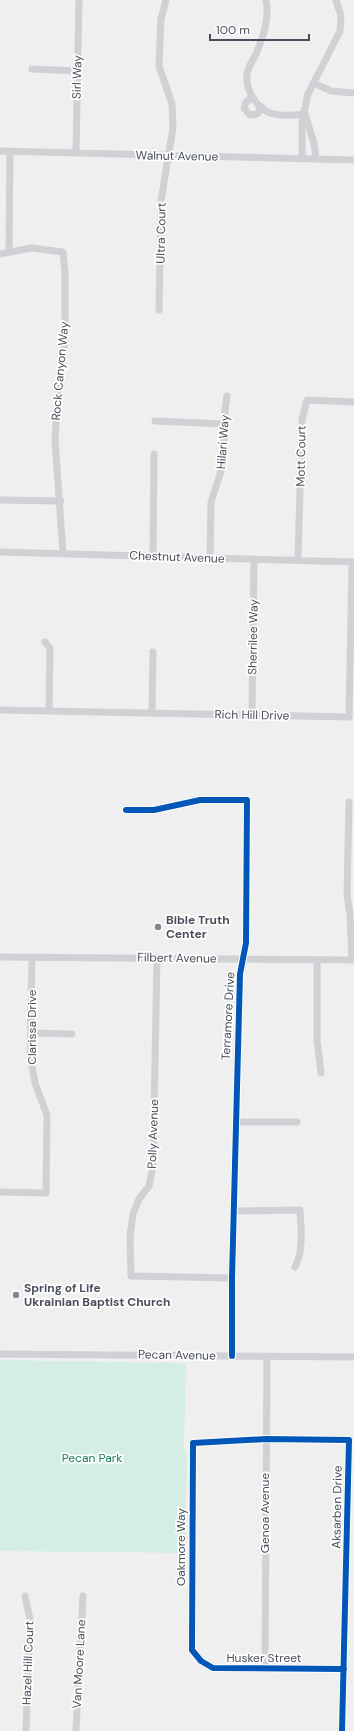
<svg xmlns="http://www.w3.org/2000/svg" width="354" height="1731" font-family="'DM Sans',sans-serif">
<rect width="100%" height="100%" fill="#f0efef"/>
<!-- green -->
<path fill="#d4eee4" d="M0,1360L186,1363L184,1446L187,1455L185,1553L0,1551Z"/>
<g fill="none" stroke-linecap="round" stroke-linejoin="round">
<!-- minor -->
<path stroke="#d0d1d5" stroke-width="7" d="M266,0C270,17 263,38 256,54C253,60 248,67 247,74C245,88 255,106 268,112C279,117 294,115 305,114
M32,69L77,71
M314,83L331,91L354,93
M252,97L246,102L244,108L250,115L257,114L262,107
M305,114L314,143L316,159
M0,151L354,160
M76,153L79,0
M302,159V122L308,94L340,31L341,16L336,0
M9,252L10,152
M0,254L31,248L63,252L65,272V341L58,392L55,440L63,553
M159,310L161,201L173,128L172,104L159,66L161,19L166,0
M155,421L224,424
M0,500L61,501
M0,552L354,562
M153,557L154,454
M210,558L211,502L223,465L225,410L227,396
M298,559L302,419L307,400L354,402
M45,642L50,648L49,711
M0,710L349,717L352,562
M152,713L153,652
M252,714L254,559
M349,802L347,895L350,915L352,960
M126,810H154L200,800H247L246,943L240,974L232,1278V1356
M0,957L354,960
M157,958L153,1167L149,1186L139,1199L133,1214L130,1236L131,1276L232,1278
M317,960V1040L321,1073
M32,1033L72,1034
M236,1122H297
M0,1192L46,1193L47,1115L35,1083L30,1055L32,957
M234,1211L300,1210C301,1230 304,1249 295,1267
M0,1354L354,1357
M25,1596L30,1619L26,1731
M265,1669L267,1357
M76,1731L83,1596
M342,1731L349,1440L266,1439L193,1443L192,1650L201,1661L213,1668L344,1669"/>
<defs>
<path id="cycleway" d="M126,810H154L200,800H247L246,943L240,974L232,1278V1356
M342,1731L349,1440L266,1439L193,1443L192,1650L201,1661L213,1668L344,1669"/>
</defs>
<!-- cycleway casing -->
<use href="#cycleway" stroke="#fff" stroke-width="8"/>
<!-- cycleway -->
<use href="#cycleway" stroke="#0057b8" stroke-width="6"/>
</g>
<!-- markers -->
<g fill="#82868f" stroke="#fff" stroke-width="1.5">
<circle cx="158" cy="927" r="4"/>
<circle cx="16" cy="1295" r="4"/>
</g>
<g text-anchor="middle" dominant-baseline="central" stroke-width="3.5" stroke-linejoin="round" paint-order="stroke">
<!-- street labels -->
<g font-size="12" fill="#474d5b" stroke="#fff">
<text transform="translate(77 77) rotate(-89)">Sirl Way</text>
<text transform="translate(177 156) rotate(1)">Walnut Avenue</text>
<text transform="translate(161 233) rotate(-89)">Ultra Court</text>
<text transform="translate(60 371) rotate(-85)">Rock Canyon Way</text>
<text transform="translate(223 442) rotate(-86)">Hilari Way</text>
<text transform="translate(301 456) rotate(-89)">Mott Court</text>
<text transform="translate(177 557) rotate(2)">Chestnut Avenue</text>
<text transform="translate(253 637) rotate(-89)">Sherrilee Way</text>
<text transform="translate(252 715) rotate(1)">Rich Hill Drive</text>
<text transform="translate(177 958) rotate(1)">Filbert Avenue</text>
<text transform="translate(228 1016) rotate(-87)">Terramore Drive</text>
<text transform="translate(32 1027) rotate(-90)">Clarissa Drive</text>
<text transform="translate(153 1134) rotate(-88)">Polly Avenue</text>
<text transform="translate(177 1355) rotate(1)">Pecan Avenue</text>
<text transform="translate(337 1507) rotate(-89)">Aksarben Drive</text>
<text transform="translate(265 1513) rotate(-90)">Genoa Avenue</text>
<text transform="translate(181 1547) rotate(-90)">Oakmore Way</text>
<text x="264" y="1658">Husker Street</text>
<text transform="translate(28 1663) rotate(-88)">Hazel Hill Court</text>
<text transform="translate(79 1664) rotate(-87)">Van Moore Lane</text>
</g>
<!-- poi labels -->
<g font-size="12" font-weight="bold" fill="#474d5b" stroke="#fff" text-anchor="start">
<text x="166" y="920">Bible Truth<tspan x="166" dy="14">Center</tspan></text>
<text x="24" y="1288">Spring of Life<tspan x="24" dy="14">Ukrainian Baptist Church</tspan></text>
</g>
<!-- park labels -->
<g font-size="12" fill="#1a7a60" stroke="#fff">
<text x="92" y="1458">Pecan Park</text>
</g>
</g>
<!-- scale -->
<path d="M210 34v6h99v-6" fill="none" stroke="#474d5b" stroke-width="2"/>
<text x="216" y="34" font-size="12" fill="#474d5b" stroke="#ffffff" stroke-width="3" paint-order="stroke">100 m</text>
</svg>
